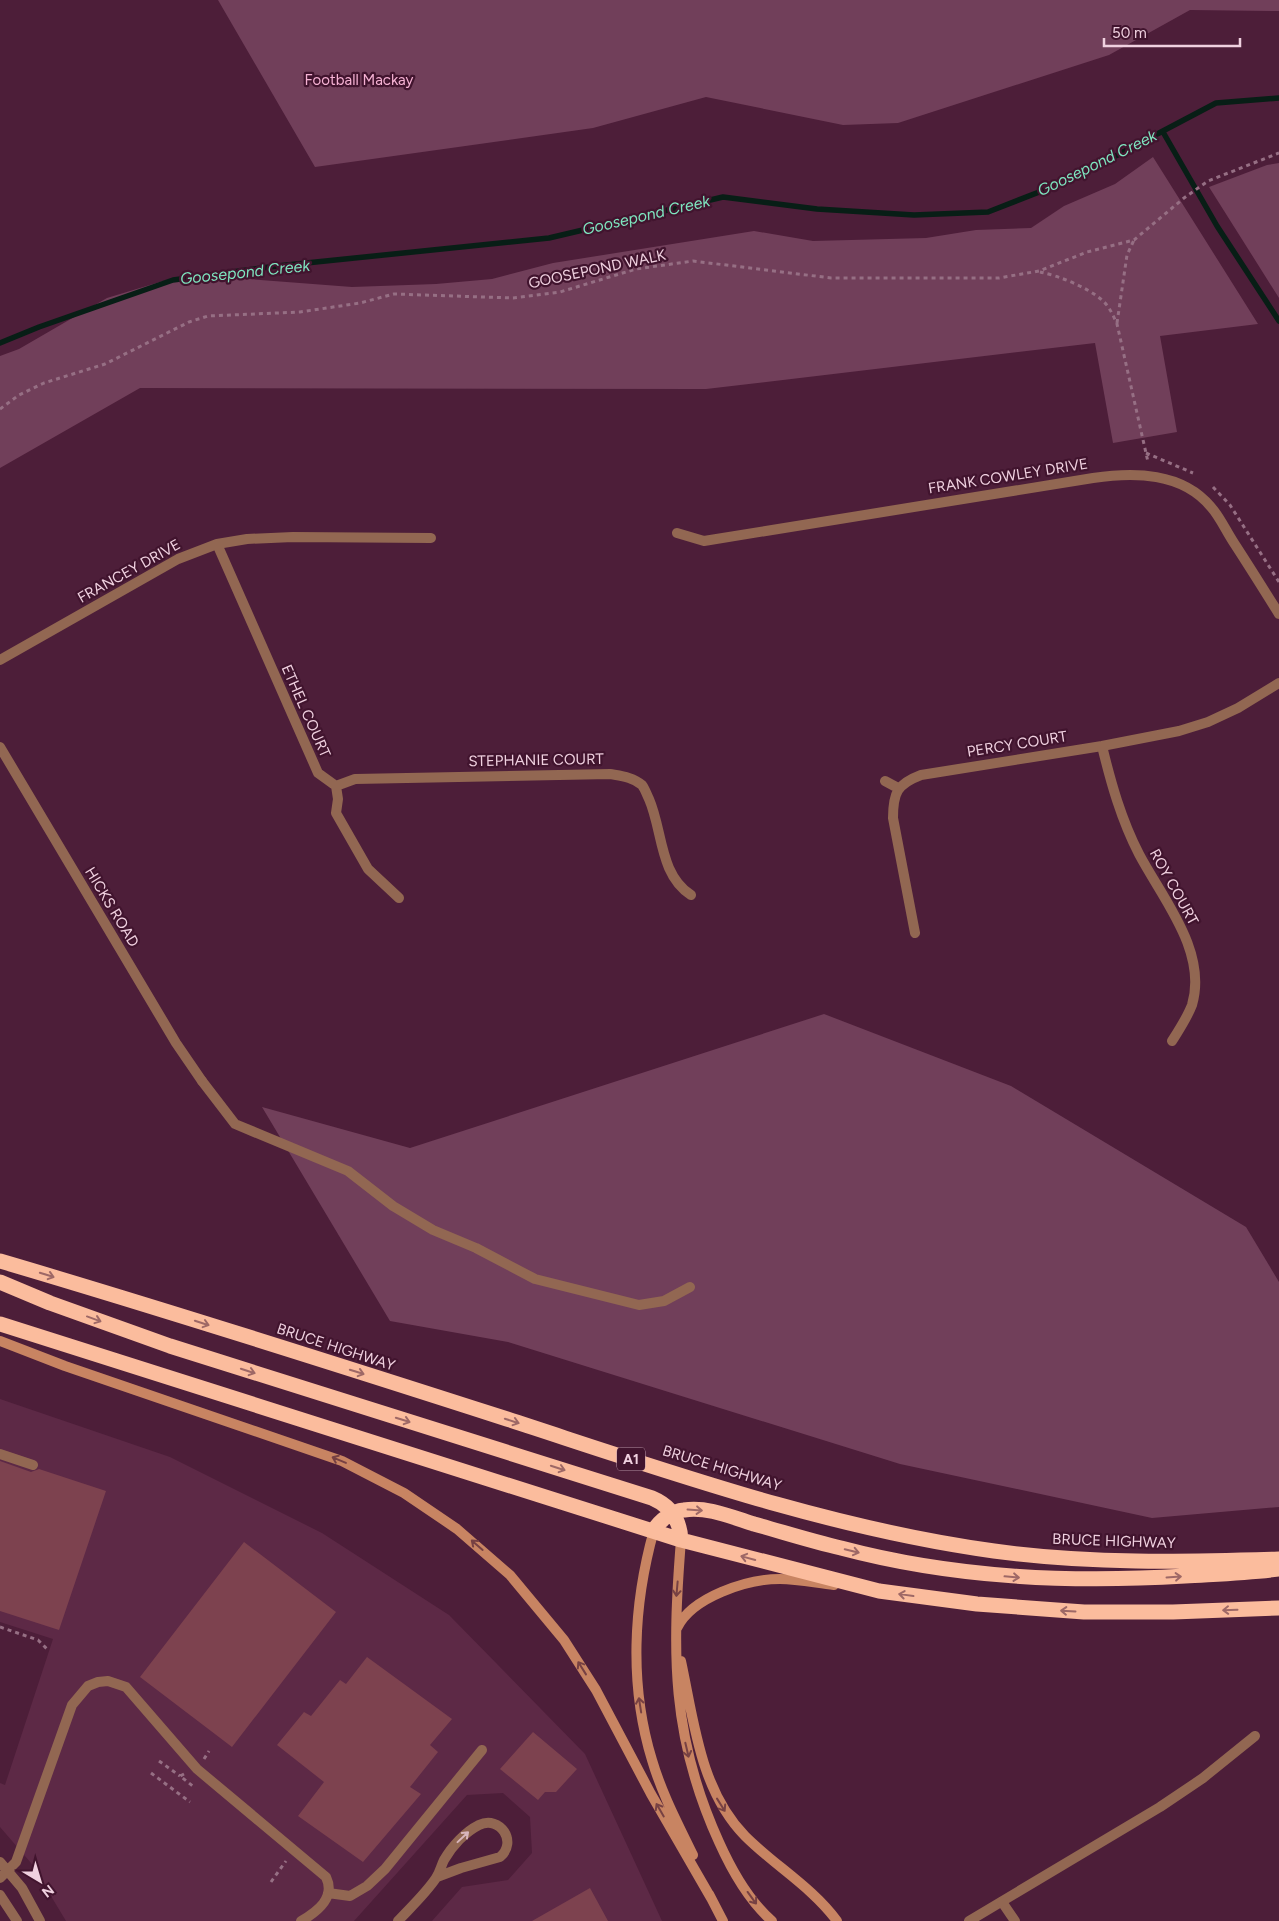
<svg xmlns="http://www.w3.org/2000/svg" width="1279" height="1921" font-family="Figtree,sans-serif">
<rect width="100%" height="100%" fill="#4d1e39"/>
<!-- built -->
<path fill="#5d2946" d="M0,1399L170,1457L322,1533L449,1615L585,1754L662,1921H432L462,1887L508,1880L532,1853L530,1817L503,1793L467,1795L354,1921H66L31,1863L0,1827V1783L5,1785L53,1639L0,1622Z"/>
<!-- green -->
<path fill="#713f5a" d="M218,0H1279V11L1190,10L1109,55L898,123L843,125L706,97L593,128L315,167Z
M1153,157L1258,324L1160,336L1177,432L1113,443L1095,343L706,389L140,388L0,468V356L19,349L107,298L163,281L235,278L352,287L436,284L492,279L553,263L754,231L813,241L926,238L976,230L1031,228L1064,206L1115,184Z
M1279,163V298L1209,187L1267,165Z
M824,1014L1011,1086L1246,1227L1279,1282V1507L1152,1518L900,1464L508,1342L390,1321L262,1107L410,1148Z"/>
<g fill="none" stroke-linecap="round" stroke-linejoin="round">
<!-- stream -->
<path stroke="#081e16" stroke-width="5.5" d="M1163,132L1217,226L1279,321
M0,343L39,327L173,280L277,266L549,238L723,197L817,209L914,215L988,212L1070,180L1216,103L1279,98"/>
</g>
<!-- building -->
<path fill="#7d424f" d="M0,1461L31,1472L39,1469L106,1491L59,1630L0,1611Z
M244,1542L336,1612L232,1747L140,1677Z
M367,1657L452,1719L430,1745L438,1752L410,1787L421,1794L363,1862L298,1816L324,1782L277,1745L304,1712L311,1716L340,1680L346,1684Z
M533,1732L577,1769L556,1792H545L538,1800L500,1769Z
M590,1888L608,1921H532Z"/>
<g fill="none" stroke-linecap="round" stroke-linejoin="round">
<!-- path -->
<path stroke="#966f84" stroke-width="3" stroke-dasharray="4 4" stroke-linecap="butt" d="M1040,272C1059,276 1087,287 1102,300C1109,306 1113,315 1117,324L1148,462
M1117,323L1127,255L1134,240
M0,409L19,395L44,383L105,364L189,322L208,316L300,312L360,303L394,294L513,298L560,292L636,269L693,261L831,278H999L1039,271L1087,252L1134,240L1184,198L1208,181L1279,153
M1146,453L1193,473
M1213,487L1230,505L1279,582
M0,1627L38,1640L48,1650
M204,1759L209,1751
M159,1761L180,1776
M151,1773L190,1802
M184,1774L180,1776L194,1787
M271,1882L286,1861"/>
<!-- lane -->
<path stroke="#926752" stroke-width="10" d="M202,1081L235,1124L348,1171L393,1206L433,1230L476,1248L535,1279L639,1305L664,1301L690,1287
M0,1454L33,1465
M0,1862L22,1888L40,1921
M0,1878L16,1862L72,1705L88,1686L98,1682L108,1681L126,1687L197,1769L326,1877C336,1898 317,1912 301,1921
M328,1893L350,1896L367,1886L385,1869L482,1750
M0,1895L17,1921
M969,1921L1160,1807L1203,1778L1255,1736"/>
<!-- street -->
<path stroke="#926752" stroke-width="10" d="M677,533L704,541L1093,478C1134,472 1182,472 1211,507C1220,517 1226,531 1234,543C1249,566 1264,590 1279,614
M217,544L318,773L336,786L338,799L336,813L368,869L399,898
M0,660L178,559L217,544L247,539L293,537L431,538
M1102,746C1111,783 1121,819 1139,854C1162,898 1208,951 1192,1005C1187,1018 1179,1030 1172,1041
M0,747L176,1043L202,1081
M885,781L898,788
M336,786L355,779L610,774C621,776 633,777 642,785C645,789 647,795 649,799C663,831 659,874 691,895
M915,933L893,818C893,793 897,784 921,775L1102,746L1179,731L1208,722L1238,708L1279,683
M1002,1902L1015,1921
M398,1921C411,1907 426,1893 436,1878C440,1872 441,1866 444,1860C452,1846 465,1832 479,1825C500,1815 518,1842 500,1857L461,1868L437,1877"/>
<!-- secondary -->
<path stroke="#c88462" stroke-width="10" d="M0,1341L65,1366L342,1461L404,1493L457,1529L510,1575L564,1640L596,1690L651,1794L711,1898
M654,1530C633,1605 629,1685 652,1760C662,1794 678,1824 693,1855
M681,1540C672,1653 671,1737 719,1842C732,1871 748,1900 772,1921
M677,1628C692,1597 747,1579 780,1579C798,1579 816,1583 834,1585
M681,1661C694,1721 700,1790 745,1836C775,1866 812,1887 837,1921
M709,1894L723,1921"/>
<!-- highway -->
<path stroke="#fbbc9d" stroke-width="15" d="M0,1261C170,1311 339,1365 507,1419C667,1471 827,1528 994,1551C1088,1564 1184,1562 1279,1559
M0,1282L50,1303L170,1346L652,1498C671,1506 680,1520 681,1540
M0,1324L681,1540L879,1591L977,1604L1084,1612H1173L1279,1608
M654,1530C660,1520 672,1511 684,1510C706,1506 732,1517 754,1524C783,1532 811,1541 841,1548C954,1578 1069,1583 1185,1576C1217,1574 1248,1573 1279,1569"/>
</g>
<!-- one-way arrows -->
<defs><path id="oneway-shaft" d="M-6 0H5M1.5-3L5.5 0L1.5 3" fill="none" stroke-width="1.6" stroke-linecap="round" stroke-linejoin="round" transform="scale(1.25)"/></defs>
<g stroke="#9e6866">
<use href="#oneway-shaft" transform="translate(47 1275) rotate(17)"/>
<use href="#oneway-shaft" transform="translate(94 1319) rotate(20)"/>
<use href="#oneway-shaft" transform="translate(202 1323) rotate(18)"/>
<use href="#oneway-shaft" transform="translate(248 1371) rotate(18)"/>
<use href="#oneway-shaft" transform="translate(357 1372) rotate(17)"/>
<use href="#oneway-shaft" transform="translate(403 1420) rotate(17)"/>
<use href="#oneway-shaft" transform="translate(512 1421) rotate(18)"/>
<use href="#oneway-shaft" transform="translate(558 1468) rotate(18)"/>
<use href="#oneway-shaft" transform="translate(695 1510) rotate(4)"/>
<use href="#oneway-shaft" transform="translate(852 1551) rotate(14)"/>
<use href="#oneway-shaft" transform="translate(748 1558) rotate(-165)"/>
<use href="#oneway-shaft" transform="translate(1012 1577) rotate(5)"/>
<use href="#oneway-shaft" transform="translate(1174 1577) rotate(-4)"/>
<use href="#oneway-shaft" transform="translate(906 1595) rotate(-172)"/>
<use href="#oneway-shaft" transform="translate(1230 1610) rotate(178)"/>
<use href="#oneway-shaft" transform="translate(1068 1611) rotate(-177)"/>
</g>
<g stroke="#774143">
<use href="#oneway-shaft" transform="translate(339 1460) rotate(-157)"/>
<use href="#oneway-shaft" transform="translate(477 1545) rotate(-139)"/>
<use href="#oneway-shaft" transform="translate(677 1589) rotate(95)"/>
<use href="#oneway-shaft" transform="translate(582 1668) rotate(-122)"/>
<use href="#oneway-shaft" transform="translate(640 1705) rotate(-99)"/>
<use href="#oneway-shaft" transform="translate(687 1750) rotate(77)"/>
<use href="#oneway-shaft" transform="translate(721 1805) rotate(58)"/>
<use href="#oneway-shaft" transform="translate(660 1810) rotate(-120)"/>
<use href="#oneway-shaft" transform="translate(752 1898) rotate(54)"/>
</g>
<use stroke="#d8b6bc" href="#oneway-shaft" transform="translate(463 1837) rotate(-43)"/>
<g text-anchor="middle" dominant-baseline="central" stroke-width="4.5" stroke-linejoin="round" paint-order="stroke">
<!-- shield labels -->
<rect fill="#41142e" stroke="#bc98ab" stroke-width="1" x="617" y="1447.5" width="28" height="23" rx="4"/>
<g font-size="14" font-weight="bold" fill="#f0d1e0">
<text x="631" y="1459">A1</text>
</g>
<!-- park labels -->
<g font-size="15" fill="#f6b2d4" stroke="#41142e">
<text x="359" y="80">Football Mackay</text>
</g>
<!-- street labels -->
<g font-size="15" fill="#f0d1e0" stroke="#41142e">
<text transform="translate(597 269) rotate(-12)">GOOSEPOND WALK</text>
<text transform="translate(1008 476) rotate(-9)">FRANK COWLEY DRIVE</text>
<text transform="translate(129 571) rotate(-29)">FRANCEY DRIVE</text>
<text transform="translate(306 711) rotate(66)">ETHEL COURT</text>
<text transform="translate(1017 744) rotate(-9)">PERCY COURT</text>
<text transform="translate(536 760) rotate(-1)">STEPHANIE COURT</text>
<text transform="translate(1174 887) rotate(61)">ROY COURT</text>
<text transform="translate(112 907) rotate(59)">HICKS ROAD</text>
<text transform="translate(336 1347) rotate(18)">BRUCE HIGHWAY</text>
<text transform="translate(722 1468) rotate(17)">BRUCE HIGHWAY</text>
<text transform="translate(1114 1541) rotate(2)">BRUCE HIGHWAY</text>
</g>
<!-- water labels -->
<g font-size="16" font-style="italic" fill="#7ee5bf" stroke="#41142e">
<text transform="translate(1097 163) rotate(-26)">Goosepond Creek</text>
<text transform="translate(646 215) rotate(-13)">Goosepond Creek</text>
<text transform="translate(245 272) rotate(-6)">Goosepond Creek</text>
</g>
</g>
<!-- north arrow -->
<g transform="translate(40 1881) rotate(142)" stroke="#41142e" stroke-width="4" paint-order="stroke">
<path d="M0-4L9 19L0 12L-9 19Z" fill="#f0d1e0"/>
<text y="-8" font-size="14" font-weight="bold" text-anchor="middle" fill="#f0d1e0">N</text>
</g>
<!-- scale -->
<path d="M1104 38v8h136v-8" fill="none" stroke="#f0d1e0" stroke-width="2.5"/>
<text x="1112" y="38" font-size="15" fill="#f0d1e0" stroke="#41142e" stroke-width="4" paint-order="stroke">50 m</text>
</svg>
